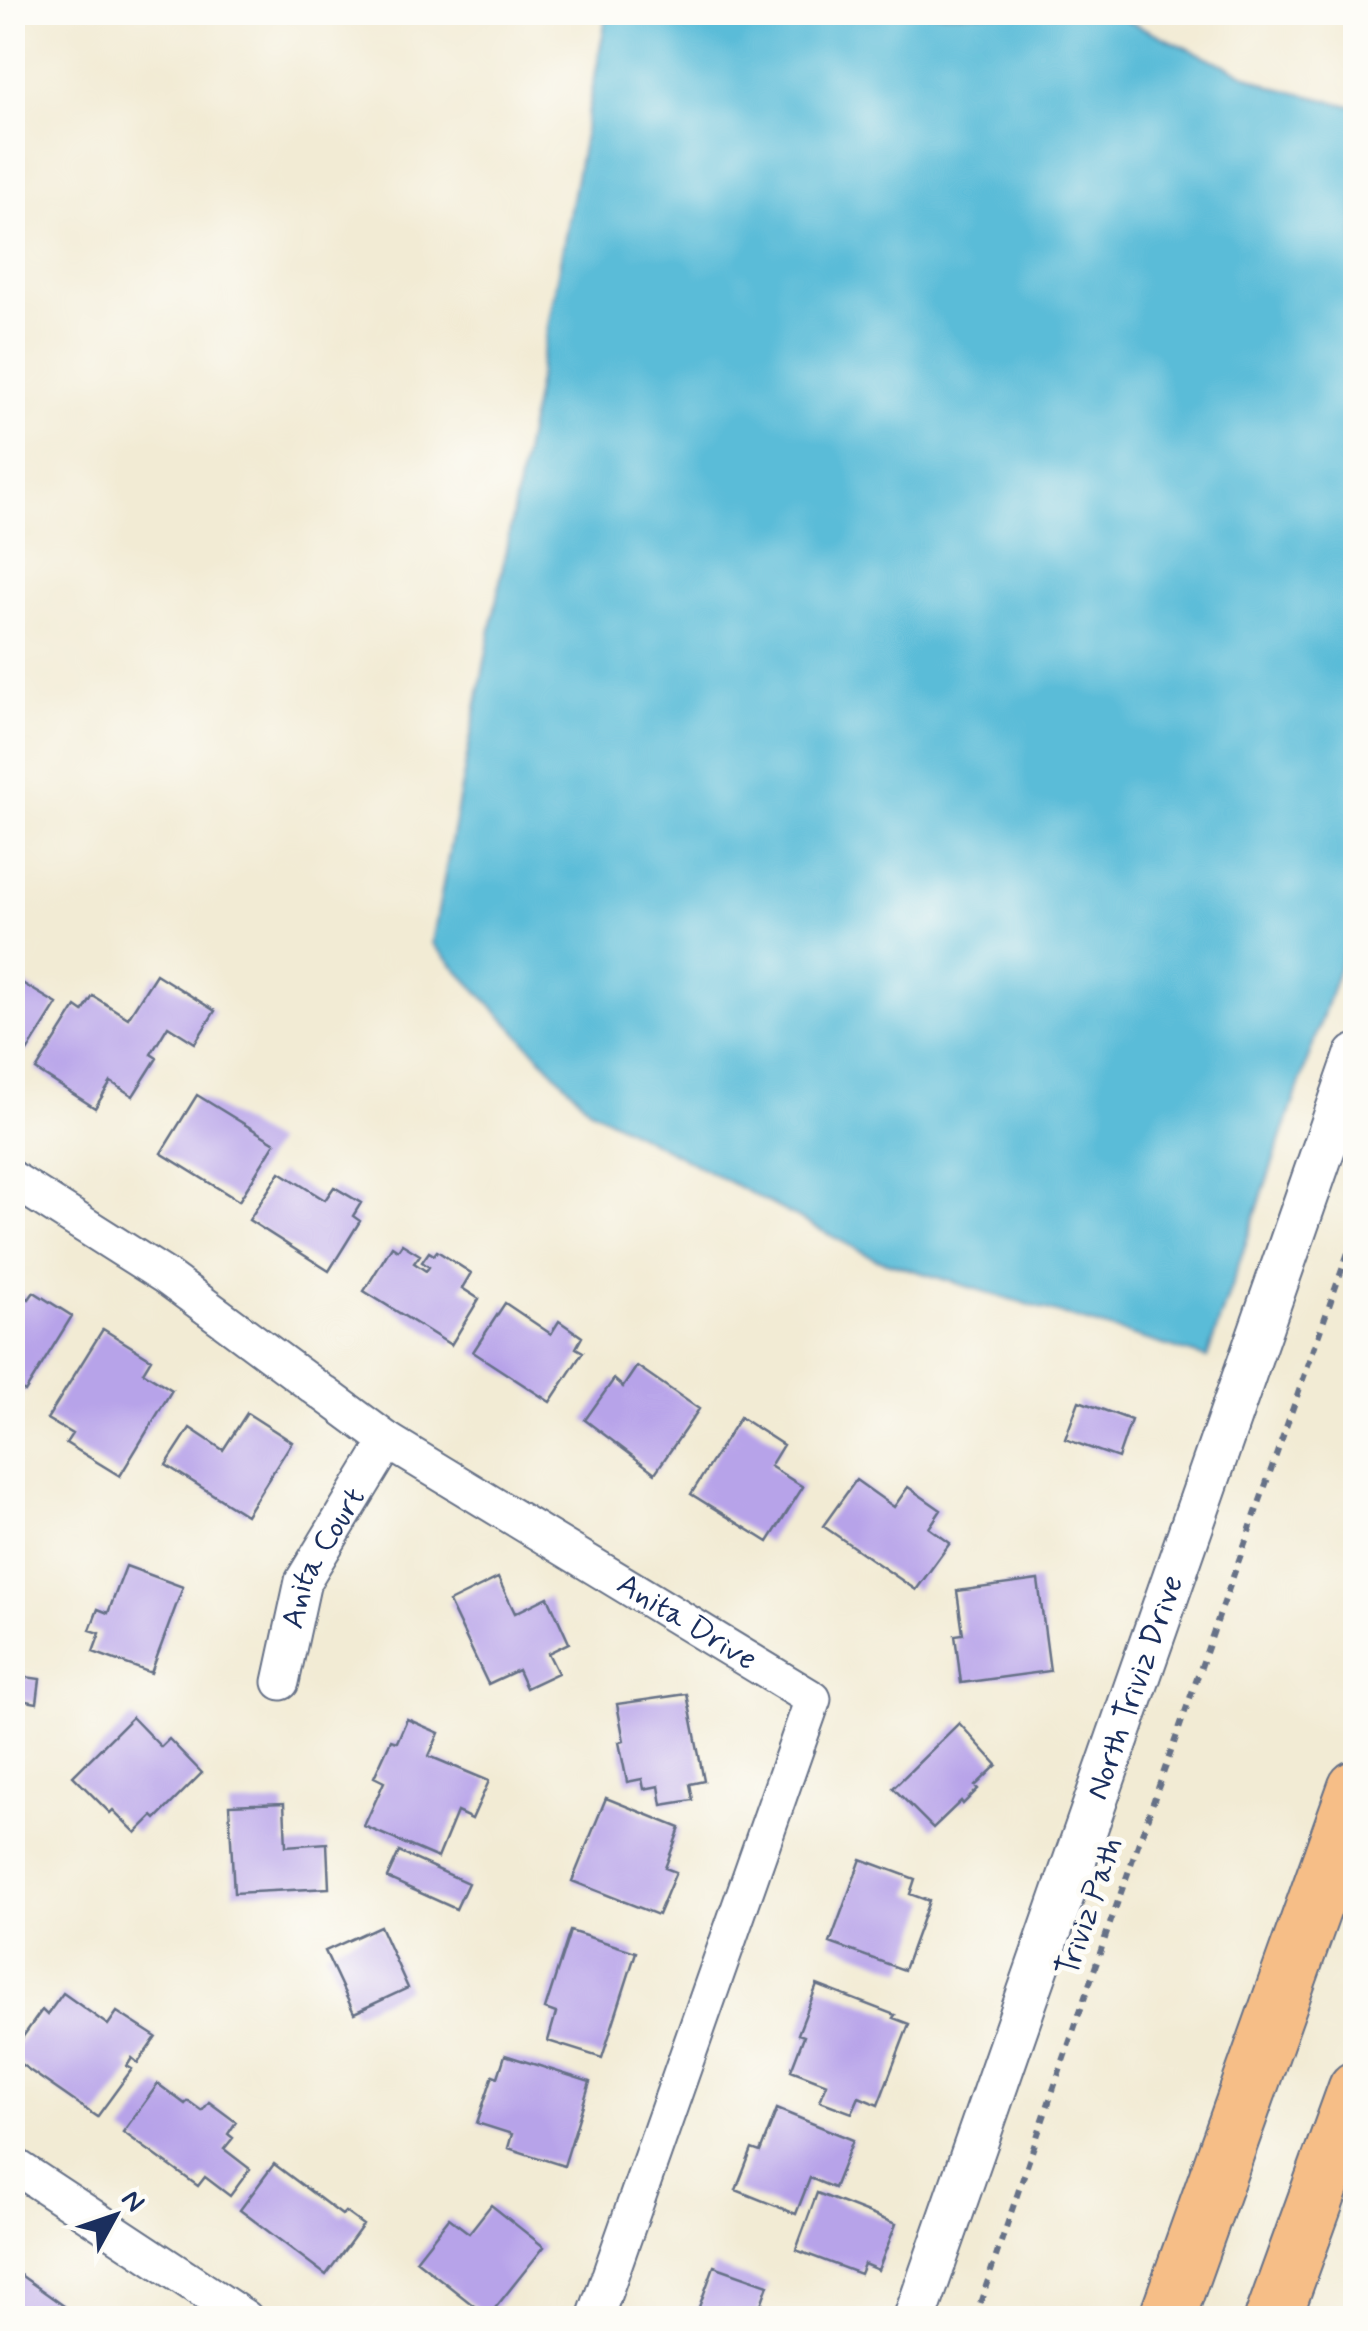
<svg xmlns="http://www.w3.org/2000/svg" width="1368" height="2331" font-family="Mynerve,sans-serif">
<rect width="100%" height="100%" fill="#fdfcf7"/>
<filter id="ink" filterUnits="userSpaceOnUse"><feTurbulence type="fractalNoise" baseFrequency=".01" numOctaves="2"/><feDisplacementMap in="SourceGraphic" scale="20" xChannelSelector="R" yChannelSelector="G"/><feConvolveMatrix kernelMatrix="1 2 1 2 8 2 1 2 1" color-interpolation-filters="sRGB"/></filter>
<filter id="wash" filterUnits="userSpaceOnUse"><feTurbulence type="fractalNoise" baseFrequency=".0048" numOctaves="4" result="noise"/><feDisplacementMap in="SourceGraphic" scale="40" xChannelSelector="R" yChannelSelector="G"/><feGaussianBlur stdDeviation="2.25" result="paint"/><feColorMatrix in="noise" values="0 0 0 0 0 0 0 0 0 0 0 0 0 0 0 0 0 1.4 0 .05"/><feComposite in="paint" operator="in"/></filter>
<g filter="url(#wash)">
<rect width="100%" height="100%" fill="#f2ebd4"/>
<!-- water -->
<path fill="#5abcd8" stroke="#3a769b" stroke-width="2.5" d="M607,13H1110L1273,87L1355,107V920L1207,1358L876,1259L590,1109L432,943Z"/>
<g id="blocks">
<!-- building -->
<path fill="#b7a3e9" d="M156,974L215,1011L195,1043L168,1026L151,1054L157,1058L133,1096L111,1082L95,1108L36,1070L76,1007L83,1012L93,996L128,1018Z
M12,977L57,1004L27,1052L12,1043Z
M197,1095L275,1143L239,1201L161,1153Z
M280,1172L325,1200L334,1187L361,1203L353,1216L360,1221L329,1271L249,1220Z
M402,1244L420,1255L414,1263L426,1271L429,1267L422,1262L429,1252L434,1255L437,1251L471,1273L462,1288L479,1299L451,1345L364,1291L392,1246L398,1250Z
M12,1288L29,1299L34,1292L72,1316L25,1392L12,1384Z
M505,1303L551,1334L559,1321L582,1337L576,1348L583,1352L550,1402L473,1352Z
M103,1329L151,1359L143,1372L172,1390L120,1476L66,1443L72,1434L47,1419Z
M637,1366L699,1409L655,1473L585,1420L614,1379L623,1387Z
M1079,1401L1131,1420L1118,1458L1065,1439Z
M247,1413L292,1442L246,1515L166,1465L190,1428L223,1450Z
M740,1417L783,1445L770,1466L803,1487L768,1542L691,1494Z
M856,1480L894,1507L908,1487L941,1510L929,1528L950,1543L916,1590L823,1526Z
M126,1566L183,1587L151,1673L93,1652L100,1633L90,1630L98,1609L108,1613Z
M498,1578L515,1613L548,1597L569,1643L548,1653L558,1673L526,1688L518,1670L488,1684L449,1602Z
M1038,1580L1050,1671L961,1683L955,1635L963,1634L957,1591Z
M18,1676L40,1679L37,1703L15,1699Z
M687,1694L704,1781L690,1784L693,1800L662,1805L659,1786L644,1789L642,1779L627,1782L619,1742L624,1741L617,1704Z
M132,1717L161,1747L169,1739L202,1773L156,1819L153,1816L136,1833L113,1810L110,1813L73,1776Z
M407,1719L439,1733L429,1756L489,1781L472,1819L457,1812L438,1858L364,1826L384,1782L374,1777L391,1740L397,1742Z
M959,1723L997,1765L975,1786L978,1789L963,1804L961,1801L933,1828L893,1788Z
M606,1798L680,1828L665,1868L676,1872L658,1915L572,1881Z
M284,1803L286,1846L327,1843L329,1888L234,1893L229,1805Z
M399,1852L468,1883L456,1909L387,1878Z
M861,1859L915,1879L910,1894L929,1901L904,1970L830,1943Z
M380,1926L408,1988L354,2013L325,1951Z
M570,1931L636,1952L602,2058L548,2041L556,2013L545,2009Z
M817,1985L895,2015L893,2018L909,2024L878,2105L859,2097L852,2113L820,2101L827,2084L791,2070L804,2036L798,2034Z
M63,1993L108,2025L117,2012L156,2037L138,2063L132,2058L127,2066L132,2069L97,2117L12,2058V2052L42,2010L47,2015Z
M505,2055L590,2082L564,2166L508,2148L512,2134L477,2123L493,2075L498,2077Z
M158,2084L185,2104L188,2101L202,2111L209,2102L236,2122L228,2134L233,2138L224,2149L250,2169L230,2196L205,2177L198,2186L123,2132Z
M777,2109L853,2140L834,2188L810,2178L796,2214L736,2190L752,2149L760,2152Z
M274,2164L342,2215L345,2212L363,2225L326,2275L240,2210Z
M817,2193L896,2224L878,2270L864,2264L860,2274L796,2250Z
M491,2205L544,2247L488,2317L416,2260L449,2218L469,2233Z
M714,2266L768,2285L756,2318H695Z
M12,2269L71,2311L65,2318H12Z"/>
</g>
</g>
<g filter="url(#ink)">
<use href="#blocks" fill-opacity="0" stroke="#667187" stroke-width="2.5"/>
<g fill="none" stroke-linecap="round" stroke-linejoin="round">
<defs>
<g id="minor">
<path id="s1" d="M12,1179L165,1276L388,1441L813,1699L595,2318"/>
<path id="s2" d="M281,1682L303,1581L388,1441"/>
<path d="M12,2164L245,2318"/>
</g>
<g id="tertiary">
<path id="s3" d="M915,2318L1356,1056"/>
</g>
<path id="motorway" d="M1167,2318L1356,1788
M1273,2318L1356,2089"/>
</defs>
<!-- minor casing -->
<use href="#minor" stroke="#667187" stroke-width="39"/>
<!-- tertiary casing -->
<use href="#tertiary" stroke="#667187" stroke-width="46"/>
<!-- motorway casing -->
<use href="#motorway" stroke="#667187" stroke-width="59"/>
<!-- path -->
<path stroke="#667187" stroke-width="6" stroke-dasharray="8 8" stroke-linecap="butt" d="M975,2318L1112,1918L1356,1230"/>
<!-- minor -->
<use href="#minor" stroke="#fff" stroke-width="35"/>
<!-- tertiary -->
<use href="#tertiary" stroke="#fff" stroke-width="42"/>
<!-- motorway -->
<use href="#motorway" stroke="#f6be87" stroke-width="55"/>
</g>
</g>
<g text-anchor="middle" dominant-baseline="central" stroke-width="10" stroke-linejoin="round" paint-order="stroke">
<!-- street labels -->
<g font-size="32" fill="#1b2f5e" stroke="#fdfcf7">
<text stroke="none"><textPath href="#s2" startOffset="132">Anita Court</textPath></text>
<text stroke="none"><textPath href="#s1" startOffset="808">Anita Drive</textPath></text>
<text stroke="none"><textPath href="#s3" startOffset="668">North Triviz Drive</textPath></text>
<text transform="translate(1090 1907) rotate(-71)">Triviz Path</text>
</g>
</g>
<!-- margin -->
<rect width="1368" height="2331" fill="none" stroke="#fdfcf7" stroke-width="50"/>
<!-- north arrow -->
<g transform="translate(115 2216) rotate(50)" stroke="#fdfcf7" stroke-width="8" paint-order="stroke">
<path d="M0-8L18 38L0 25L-18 38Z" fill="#1b2f5e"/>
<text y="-15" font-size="28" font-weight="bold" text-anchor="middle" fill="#1b2f5e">N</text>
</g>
</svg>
